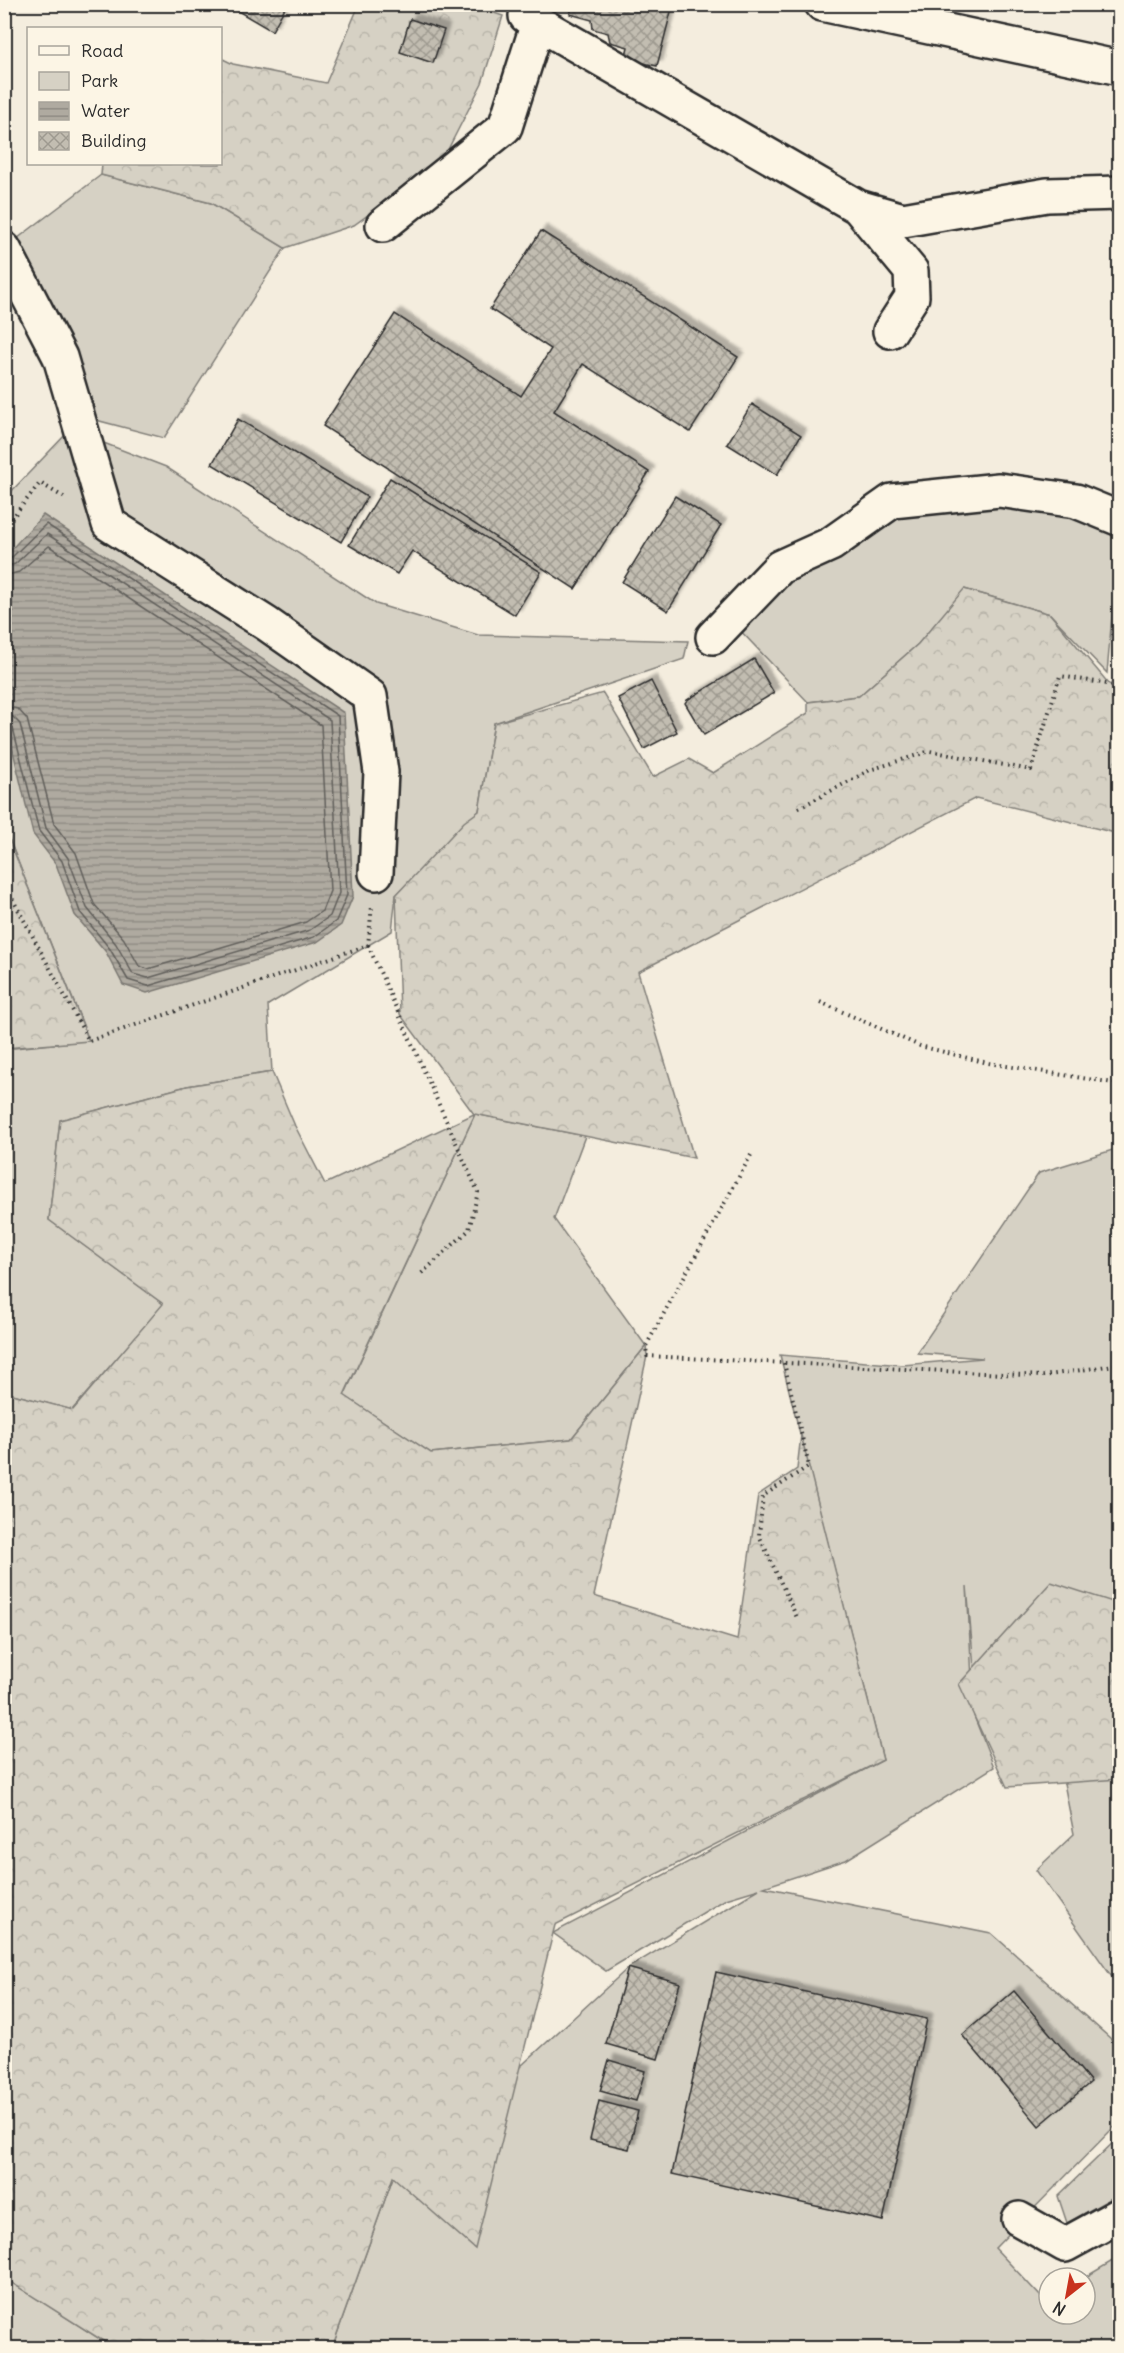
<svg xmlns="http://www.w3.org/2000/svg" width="1124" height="2353" font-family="Delius,sans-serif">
<defs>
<pattern id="forest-crowns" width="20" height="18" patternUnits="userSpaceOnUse" patternTransform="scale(1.5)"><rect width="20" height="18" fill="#d6d1c4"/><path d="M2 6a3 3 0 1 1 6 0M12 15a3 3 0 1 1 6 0" fill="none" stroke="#b8b4a9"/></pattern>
<pattern id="water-rules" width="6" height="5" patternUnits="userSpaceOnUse" patternTransform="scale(1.5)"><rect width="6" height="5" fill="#afaaa0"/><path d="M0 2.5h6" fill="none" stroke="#8f8b83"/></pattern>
<pattern id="building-cross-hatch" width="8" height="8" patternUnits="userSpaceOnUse" patternTransform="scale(1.5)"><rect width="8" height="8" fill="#c2bdb1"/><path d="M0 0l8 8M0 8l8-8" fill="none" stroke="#9e9a90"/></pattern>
<filter id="shadow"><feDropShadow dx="5.5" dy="-5.5" stdDeviation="1.5" flood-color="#0004"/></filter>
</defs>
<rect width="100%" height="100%" fill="#f4edde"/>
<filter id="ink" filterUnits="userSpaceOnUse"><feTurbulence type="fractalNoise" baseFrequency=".0167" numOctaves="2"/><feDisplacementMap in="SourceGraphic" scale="12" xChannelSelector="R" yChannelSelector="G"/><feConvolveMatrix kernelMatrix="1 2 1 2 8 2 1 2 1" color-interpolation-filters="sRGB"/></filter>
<g filter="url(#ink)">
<!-- green -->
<path fill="#d6d1c4" stroke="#807e78" stroke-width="1.5" d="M101,175L211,203L285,248L164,438L96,420L60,357L5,248Z
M70,430L166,467L376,604L478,635L688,641L684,659L494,723L479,811L396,895L392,931L268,1005L272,1072L187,1086L60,1120L49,1220L164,1304L72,1410L5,1392V1049L89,1040L5,829L4,499Z
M999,490L1115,518L1113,604L1107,673L1050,614L965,589L918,644L859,696L808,702L736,626L823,550L892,501Z
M475,1114L585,1136L554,1219L646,1346L571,1439L431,1453L344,1396Z
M1119,1148V1605L1048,1586L974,1668L967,1586L974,1716L994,1767L846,1860L764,1887L991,1933L1119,2046V2122L995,2248L1044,2300L1049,2298V2314H1085L1084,2278L1119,2257V2348H332L393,2177L498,2087L628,1968L759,1889L726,1899L606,1971L553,1933L883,1760L780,1355L903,1365L983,1358L917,1353L1039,1173Z
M1119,1777V1987L1036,1870L1074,1834L1063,1778Z
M1119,2137V2194L1067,2223L1058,2196Z
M5,2278L114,2348H5Z"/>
<!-- forest -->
<path fill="url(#forest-crowns)" stroke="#807e78" stroke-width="1.5" d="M359,5H470L503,16L482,83L442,161L354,225L285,248L211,203L101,175L102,164H220L221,58L233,64L326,83Z
M964,589L1050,614L1109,684L1119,691V834L976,798L638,972L694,1158L475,1114L344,1395L431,1453L571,1439L646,1346L647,1356L594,1596L737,1640L758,1495L797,1469L801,1435L883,1760L555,1925L475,2249L393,2177L332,2348H114L4,2278L5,1392L73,1410L163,1304L49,1220L60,1120L187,1086L272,1072L295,1126L325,1184L474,1114L400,1014L396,895L464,822L479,811L494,723L603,693L653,777L689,759L713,773L808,713V702L859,696L918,644Z
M5,829L89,1041L5,1048Z
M1051,1582L1119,1604V1779L1007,1787L959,1684Z"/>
<!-- water -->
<path fill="url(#water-rules)" stroke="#7a7771" stroke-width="1.5" d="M43,515L344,713L353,896L341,925L317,942L147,993L123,985L106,952L75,915L56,864L33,834L5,718V556Z"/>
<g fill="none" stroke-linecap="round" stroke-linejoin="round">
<!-- shore -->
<path stroke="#605e5a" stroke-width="1.5" d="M4,559L11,558L46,524L338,716L347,895L336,921L314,937L148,986L128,980L110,949L80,912L62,861L39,831L13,728L4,723
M4,567L15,564L47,534L330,720L339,893L330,916L310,930L148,978L133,974L116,944L87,908L68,858L46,828L20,724L13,717L4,715
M4,576L19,572L49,546L321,725L330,891L322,911L306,922L148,969L139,966L124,939L94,904L76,853L54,824L27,719L18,709L4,706"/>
</g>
<!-- building -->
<path fill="url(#building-cross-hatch)" stroke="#2b2b2b" stroke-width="1.5" filter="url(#shadow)" d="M226,4H287L272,31Z
M573,4H673L657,66L625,59L628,47L610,42L608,33L593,29L592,20L570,14Z
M410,19L444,30L433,63L400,52Z
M541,231L738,357L690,432L583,364L554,411L649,472L575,589L323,426L395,314L521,396L551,349L490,309Z
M752,404L801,435L777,475L727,444Z
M238,419L367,497L341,542L212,464Z
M390,478L541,572L515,615L412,551L397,574L349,545Z
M675,496L721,525L668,611L622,582Z
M754,659L774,693L704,735L685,703L687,700Z
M651,681L677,732L644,749L618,698Z
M628,1968L680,1983L658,2059L606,2044Z
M716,1972L927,2019L883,2221L672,2174Z
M1014,1991L1091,2082L1039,2126L962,2035Z
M609,2060L645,2071L636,2101L600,2091Z
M599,2101L638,2111L629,2149L590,2140Z"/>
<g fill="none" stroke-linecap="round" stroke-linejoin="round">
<defs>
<path id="minor" d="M528,4L526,16L858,207L903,220L1047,195L1120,193
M822,4L1120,68
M858,207L911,271L912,297L890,331
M383,225L505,127L538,23
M4,249L60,357L109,524L267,624L370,696L381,772L376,873
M713,637L780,567L831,544L892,501L999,490L1076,501L1120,519
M1019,2219L1065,2245L1120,2215"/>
</defs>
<!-- minor casing -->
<use href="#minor" stroke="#2b2b2b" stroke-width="38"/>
<!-- path -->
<path stroke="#2b2b2b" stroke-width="4" stroke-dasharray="1.5 4.5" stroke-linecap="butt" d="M4,528L40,483L65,498
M799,808L870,770L930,751L1031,770L1060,676L1120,686
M4,883L89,1041L368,945L372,906
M368,945L478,1192L469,1230L421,1274
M820,1002L920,1046L988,1063L1120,1084
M751,1155L646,1346L647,1356L1043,1376L1120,1364
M784,1363L809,1466L763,1496L759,1535L798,1620"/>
<!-- minor -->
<use href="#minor" stroke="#fcf5e5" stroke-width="33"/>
</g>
</g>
<!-- margin -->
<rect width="1124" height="2353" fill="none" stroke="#fcf5e5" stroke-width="24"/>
<rect x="12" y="12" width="1100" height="2329" fill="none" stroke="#2b2b2b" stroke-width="2" filter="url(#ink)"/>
<!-- legend -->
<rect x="27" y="27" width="195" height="138" fill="#fcf5e5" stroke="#a8a49b" stroke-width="1.5"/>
<rect x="39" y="46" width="30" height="9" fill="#fcf5e5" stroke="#a8a49b" stroke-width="1.5"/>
<text x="81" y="57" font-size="18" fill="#2b2b2b">Road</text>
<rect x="39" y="72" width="30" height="18" fill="#d6d1c4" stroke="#a8a49b" stroke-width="1.5"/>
<text x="81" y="87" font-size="18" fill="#2b2b2b">Park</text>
<rect x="39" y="102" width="30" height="18" fill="url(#water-rules)" stroke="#a8a49b" stroke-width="1.5"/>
<text x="81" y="117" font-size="18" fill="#2b2b2b">Water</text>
<rect x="39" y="132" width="30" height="18" fill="url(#building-cross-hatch)" stroke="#a8a49b" stroke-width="1.5"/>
<text x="81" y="147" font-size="18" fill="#2b2b2b">Building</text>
<!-- north arrow -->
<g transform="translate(1067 2296) rotate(211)"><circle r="28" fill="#fcf5e5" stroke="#a8a49b" stroke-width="1.5"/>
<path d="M0-4.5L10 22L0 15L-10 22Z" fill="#c8321e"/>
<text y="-9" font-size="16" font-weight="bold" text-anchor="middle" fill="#2b2b2b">N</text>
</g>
</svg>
